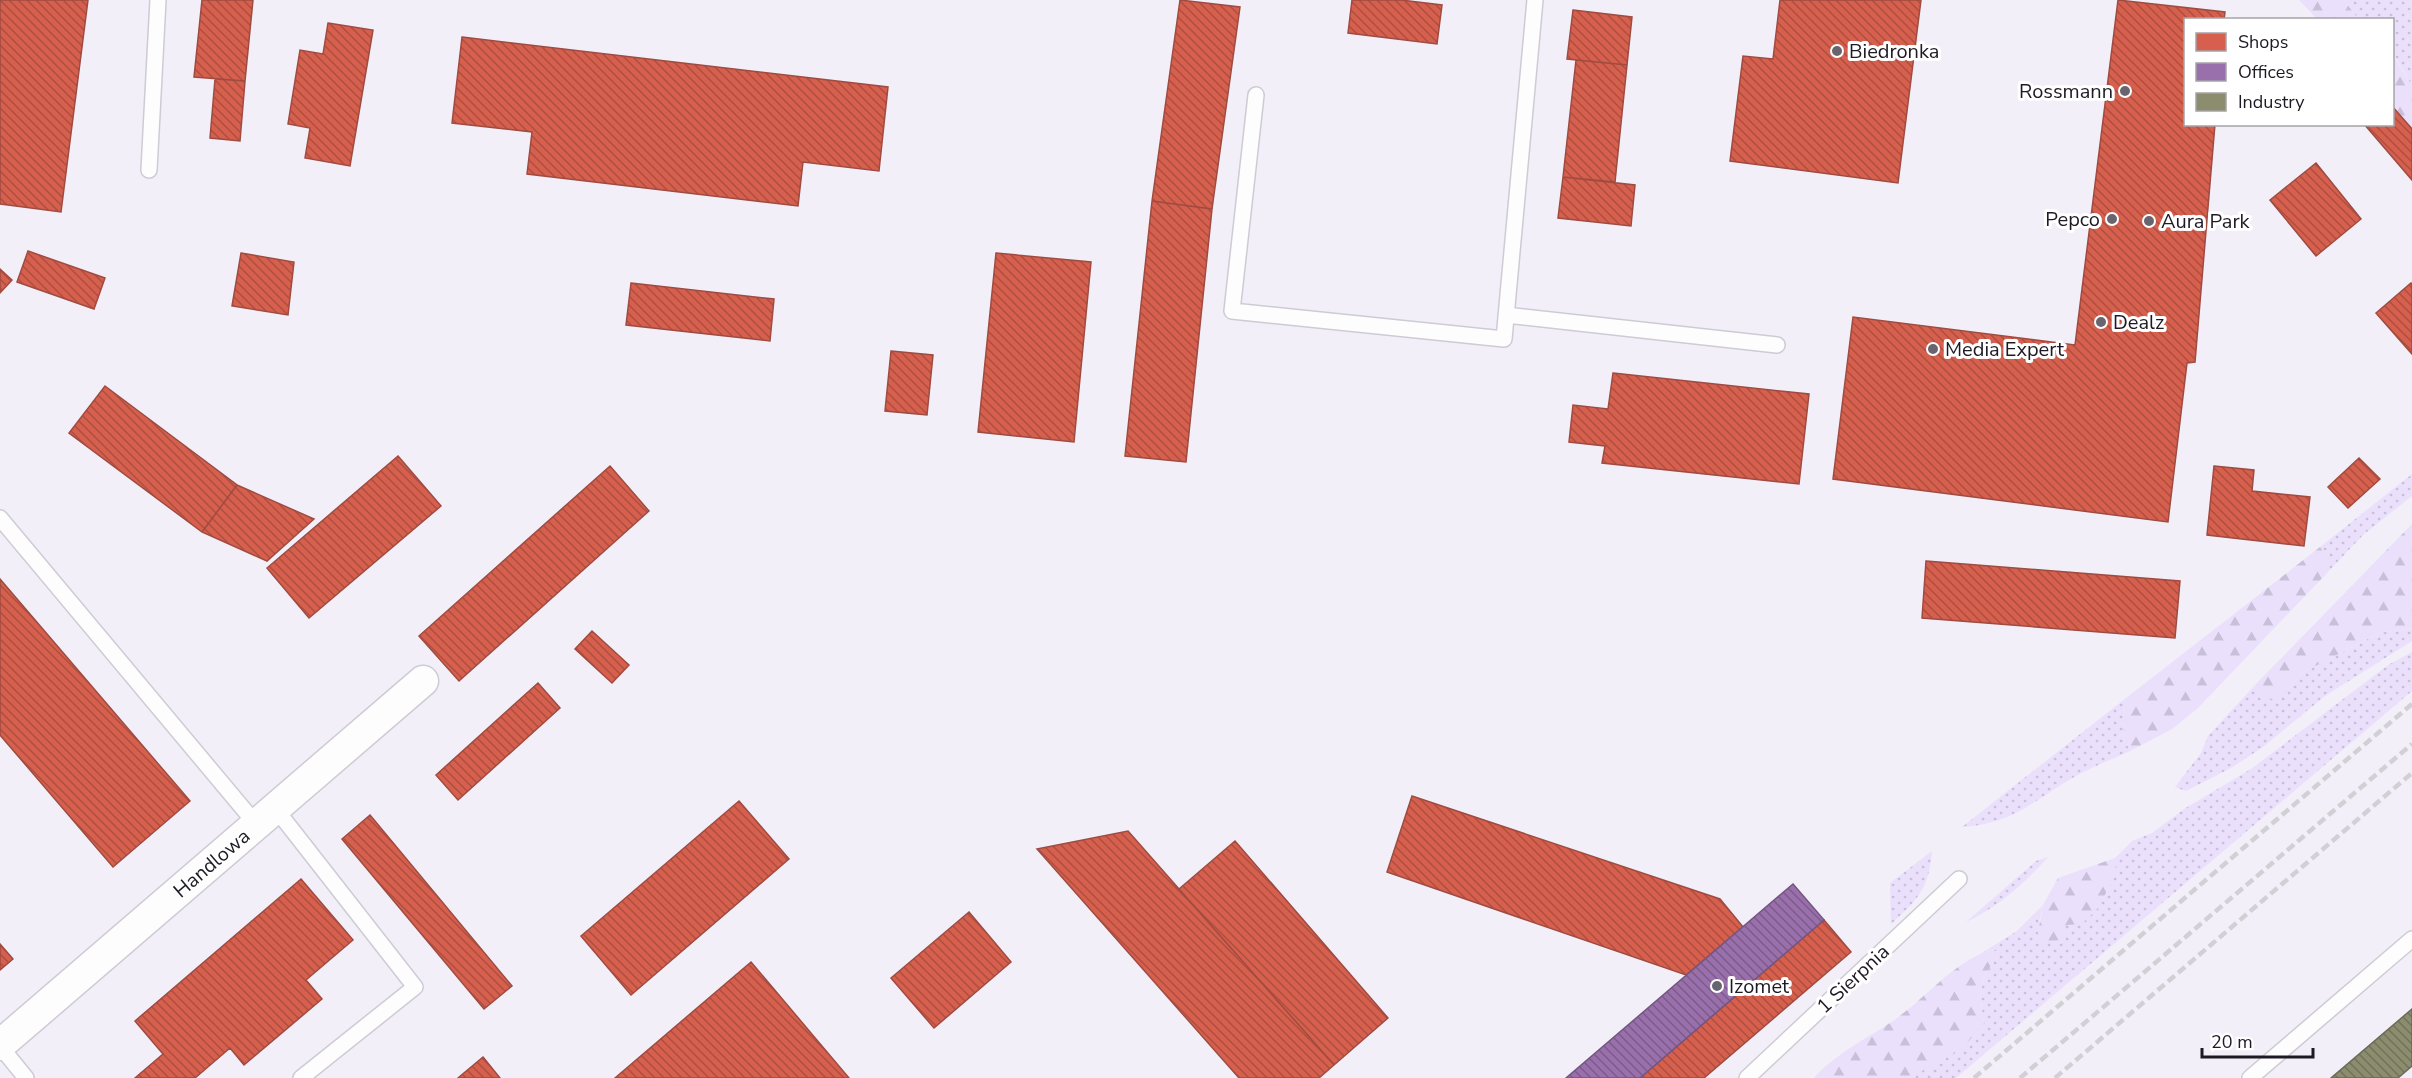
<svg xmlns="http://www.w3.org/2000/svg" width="2412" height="1078" font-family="'Nunito Sans',sans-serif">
<defs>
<pattern id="green-dots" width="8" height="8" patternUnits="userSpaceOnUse" patternTransform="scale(1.5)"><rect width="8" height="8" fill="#eae0fc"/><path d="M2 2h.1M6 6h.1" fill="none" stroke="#c8c0d8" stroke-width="1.8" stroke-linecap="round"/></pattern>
<pattern id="forest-firs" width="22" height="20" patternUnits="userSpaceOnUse" patternTransform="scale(1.5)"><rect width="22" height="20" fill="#eae0fc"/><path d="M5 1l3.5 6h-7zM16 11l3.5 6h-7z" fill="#c8c0d8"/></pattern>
<pattern id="shops-back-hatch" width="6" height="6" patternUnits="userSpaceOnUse" patternTransform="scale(1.5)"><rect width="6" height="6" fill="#d6604d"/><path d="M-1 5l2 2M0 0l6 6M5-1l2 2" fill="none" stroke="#ad4e40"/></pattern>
<pattern id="offices-back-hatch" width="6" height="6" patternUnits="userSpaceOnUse" patternTransform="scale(1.5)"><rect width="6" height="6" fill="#9970ab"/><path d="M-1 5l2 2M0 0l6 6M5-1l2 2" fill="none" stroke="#7c5b8b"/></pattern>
<pattern id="industry-back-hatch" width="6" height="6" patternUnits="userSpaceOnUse" patternTransform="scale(1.5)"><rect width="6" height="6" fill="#8c8c6e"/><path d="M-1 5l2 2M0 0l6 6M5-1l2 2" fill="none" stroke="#72725a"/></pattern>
</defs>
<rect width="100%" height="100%" fill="#f2eff9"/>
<!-- green -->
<path fill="url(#green-dots)" d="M2344,0H2412V86L2393,53L2392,20L2358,19Z
M2412,474V496L2363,535L2327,573V557L2320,547Z
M2412,628V641L2325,696L2263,747L2231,768L2186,791L2175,787L2201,753L2208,736L2254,686L2259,697L2290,688L2300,674L2379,633Z
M2412,652V691L1956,1078H1909L1984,1023C1978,988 1979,981 2001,952L1990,950L1980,954L2017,931L2043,905L2039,922C2047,923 2059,927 2067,925C2096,918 2116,886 2115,858L2132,841L2152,833L2184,809L2251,769L2388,665Z
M2126,698L2123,721L2125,744L2132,750C2113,759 2092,767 2074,777C2031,802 2015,823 1962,827Z
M1932,851C1929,888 1918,900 1891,924L1890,883Z
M2048,857C2024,884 1998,907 1966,922L2036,861Z"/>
<!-- forest -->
<path fill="url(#forest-firs)" d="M2299,0H2344L2358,19H2317Z
M2392,53L2412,86V129L2393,106Z
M2412,524V628L2379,633L2300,674L2290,688L2274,699L2258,697L2254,686Z
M2320,547L2327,557V573L2197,709L2172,729L2132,750L2125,744L2123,721L2126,698Z
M2115,858L2116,874L2098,908L2082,924L2066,925L2061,940L2036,944L2043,905L2058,878Z
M1990,950L2001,952C1979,981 1978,987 1984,1023L1962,1049L1909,1078H1814C1835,1054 1866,1039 1893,1021C1926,998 1951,964 1990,950Z"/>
<!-- shops -->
<path fill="url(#shops-back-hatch)" stroke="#9f4b41" stroke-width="1.5" d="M0,0H88L61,212L0,204Z
M202,0H253L245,81L194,77Z
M1180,0L1240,7L1212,209L1152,201Z
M1352,0H1401L1442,5L1437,44L1348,33Z
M1780,0H1921L1898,183L1730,161L1743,56L1773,59Z
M2118,0L2225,12L2224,20H2186V124H2215L2195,362L2187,363L2168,522L1833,479L1853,317L2075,345Z
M1573,10L1632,17L1627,65L1567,59Z
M328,23L373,30L350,166L305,158L310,128L288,124L300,50L323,54Z
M462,37L888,87L879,171L803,162L798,206L527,174L532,132L452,123Z
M1576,60L1627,65L1615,182L1563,177Z
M215,79L245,81L240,141L210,138Z
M2392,106L2412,129V180L2364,124H2392Z
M2316,163L2361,219L2316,256L2270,200Z
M1563,177L1635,185L1631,226L1558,218Z
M1152,201L1212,209L1186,462L1125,456Z
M28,251L105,278L94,309L17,282Z
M241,253L294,262L288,315L232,306Z
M996,253L1091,262L1074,442L978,432Z
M0,269L12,280L0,293Z
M631,283L774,299L770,341L626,325Z
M2411,283L2412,285V354L2376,313Z
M891,351L933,355L927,415L885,411Z
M1613,373L1809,394L1799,484L1602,463L1605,446L1569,442L1573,405L1608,409Z
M105,386L237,485L202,532L69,433Z
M398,456L441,506L309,618L267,568Z
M2359,458L2380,479L2348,508L2328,487Z
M610,466L649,511L459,681L419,636Z
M2214,466L2254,470L2252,491L2310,497L2304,546L2207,535Z
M237,485L314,519L267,561L202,532Z
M1926,561L2180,581L2175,638L1922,618Z
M0,579L190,801L113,867L0,735Z
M592,631L629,665L612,683L575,649Z
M538,683L560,708L458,800L436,775Z
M1412,796L1720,899L1743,927L1686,975L1387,872Z
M739,801L789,859L631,995L581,936Z
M370,815L512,986L484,1009L342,839Z
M1128,831L1334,1065L1319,1078H1239L1037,849Z
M1235,841L1388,1018L1334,1065L1179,889Z
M301,879L353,940L306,980L322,999L244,1065L230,1048L195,1078H135L163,1054L135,1021Z
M969,912L1011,962L934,1028L891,978Z
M1824,920L1851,952L1704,1078H1640Z
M0,944L13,959L0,970Z
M751,962L849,1078H615Z
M483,1057L500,1078H458Z"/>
<!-- offices -->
<path fill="url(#offices-back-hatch)" stroke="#745682" stroke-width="1.5" d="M1793,884L1824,920L1640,1078H1566Z"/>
<!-- industry -->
<path fill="url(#industry-back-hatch)" stroke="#6b6a58" stroke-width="1.5" d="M2412,1009V1066L2398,1078H2331Z"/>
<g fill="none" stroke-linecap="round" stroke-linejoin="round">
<defs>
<path id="lane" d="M1256,95L1232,311L1504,339L1535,0
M149,170L158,0
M1506,315L1777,345
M0,518L256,824
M275,808L415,987L301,1078
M0,1046L26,1078
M1747,1078L1959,879
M2250,1078L2412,939"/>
<g id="street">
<path id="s1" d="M0,1045L423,681"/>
</g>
</defs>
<!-- lane casing -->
<use href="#lane" stroke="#cecbd4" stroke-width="18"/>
<!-- street casing -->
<use href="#street" stroke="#cecbd4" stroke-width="33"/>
<!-- lane -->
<use href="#lane" stroke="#fdfdfe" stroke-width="15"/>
<!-- street -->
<use href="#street" stroke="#fdfdfe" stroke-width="30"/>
<!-- rail -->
<path stroke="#d2d0d4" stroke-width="4.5" stroke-dasharray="9 4.5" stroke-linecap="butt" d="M1974,1078L2412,704
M2020,1078L2412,744
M2055,1078L2412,773"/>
</g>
<!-- markers -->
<g fill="#68656f" stroke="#fff" stroke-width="2">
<circle cx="1837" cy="51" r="6"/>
<circle cx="2125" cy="91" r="6"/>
<circle cx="2112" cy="219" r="6"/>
<circle cx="2149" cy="221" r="6"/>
<circle cx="2101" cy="322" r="6"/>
<circle cx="1933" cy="349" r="6"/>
<circle cx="1717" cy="986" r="6"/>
</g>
<g text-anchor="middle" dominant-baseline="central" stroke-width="6" stroke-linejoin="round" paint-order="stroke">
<!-- poi labels -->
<g font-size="20" fill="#1e1a24" stroke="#fff" text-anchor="start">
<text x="1849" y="51">Biedronka</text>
<text x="2113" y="91" text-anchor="end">Rossmann</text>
<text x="2100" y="219" text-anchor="end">Pepco</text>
<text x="2161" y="221">Aura Park</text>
<text x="2113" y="322">Dealz</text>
<text x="1945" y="349">Media Expert</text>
<text x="1729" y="986">Izomet</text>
</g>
<!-- street labels -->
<g font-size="20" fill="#1e1a24" stroke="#fff">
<text stroke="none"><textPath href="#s1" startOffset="279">Handlowa</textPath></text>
<text transform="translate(1853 979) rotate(-43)">1 Sierpnia</text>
</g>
</g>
<!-- legend -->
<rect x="2184" y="18" width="210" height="108" fill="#ffffff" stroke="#a5a3a7" stroke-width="1.5"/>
<rect x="2196" y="33" width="30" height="18" fill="#d6604d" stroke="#a5a3a7" stroke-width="1.5"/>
<text x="2238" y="48" font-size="18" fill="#1e1a24">Shops</text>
<rect x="2196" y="63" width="30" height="18" fill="#9970ab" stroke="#a5a3a7" stroke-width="1.5"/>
<text x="2238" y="78" font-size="18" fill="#1e1a24">Offices</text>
<rect x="2196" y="93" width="30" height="18" fill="#8c8c6e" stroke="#a5a3a7" stroke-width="1.5"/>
<text x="2238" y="108" font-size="18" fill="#1e1a24">Industry</text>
<!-- scale -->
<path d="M2202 1048v9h111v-9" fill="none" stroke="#1e1a24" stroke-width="3"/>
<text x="2211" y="1048" font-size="18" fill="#1e1a24" stroke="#ffffff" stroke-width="4.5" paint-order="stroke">20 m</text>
</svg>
